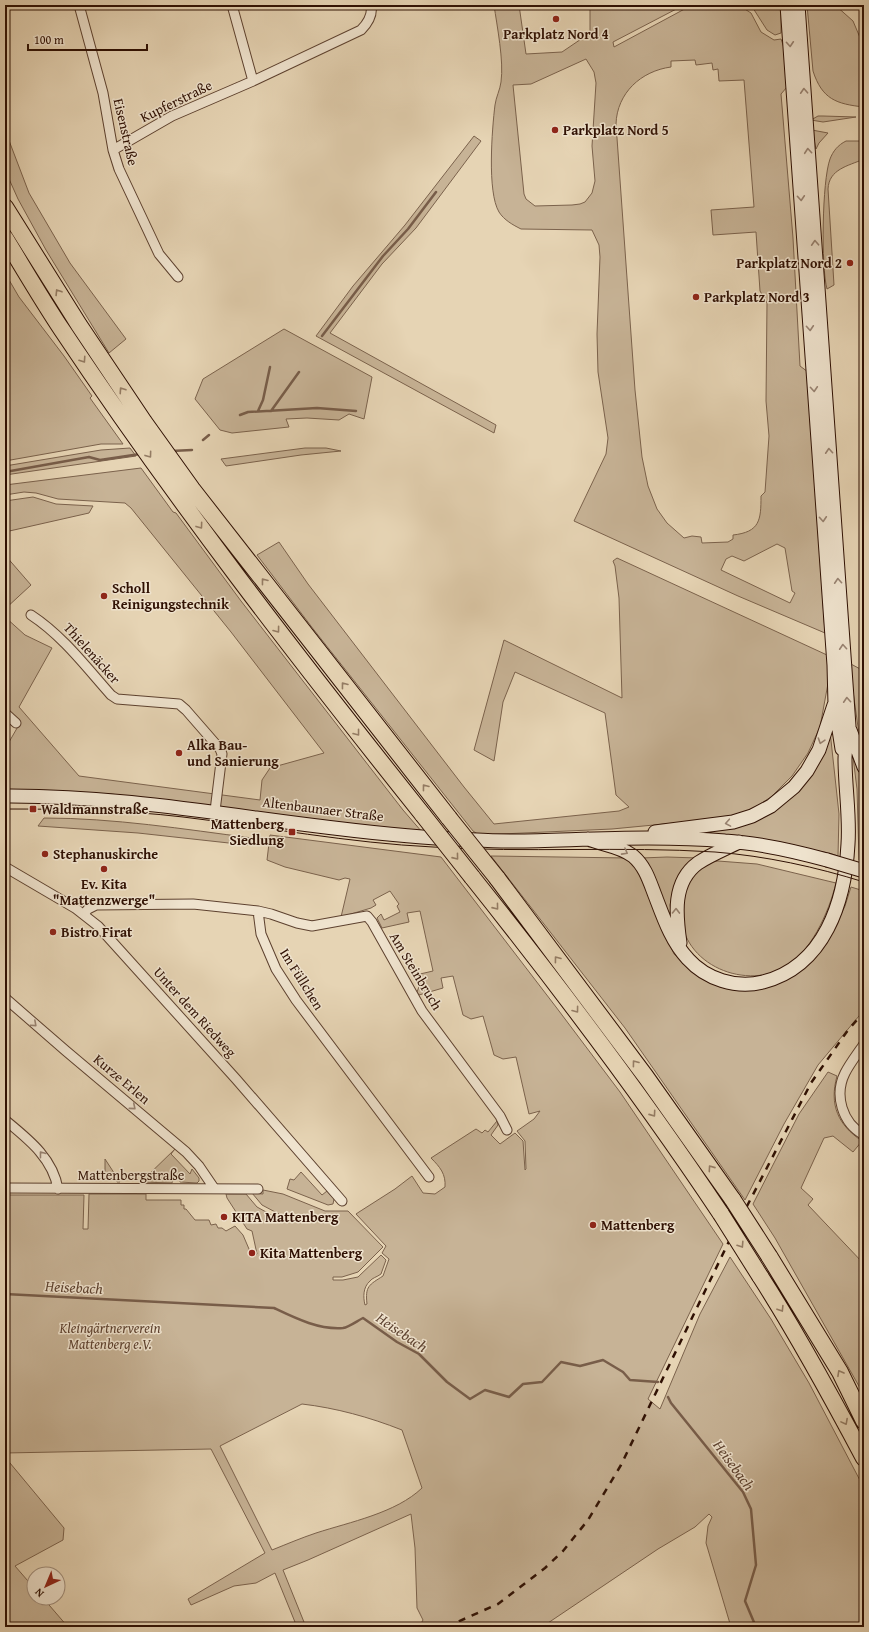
<svg xmlns="http://www.w3.org/2000/svg" width="869" height="1632" font-family="'Gentium Book Plus',serif">
<rect width="100%" height="100%" fill="#e6d4b4"/>
<filter id="stains"><feTurbulence type="fractalNoise" baseFrequency=".005" numOctaves="4"/><feColorMatrix values="0 0 0 0 .2 0 0 0 0 .09 0 0 0 0 .02 0 0 0 .5 -.17"/></filter>
<radialGradient id="worn" r=".72"><stop offset=".6" stop-color="#630" stop-opacity="0"/><stop offset="1" stop-color="#630" stop-opacity=".3"/></radialGradient>
<!-- green -->
<path fill="#c7b396" stroke="#7b624c" fill-rule="evenodd" d="M494,5H519L526,54L562,52L590,33V5H684L613,42L614,47L692,5L740,6L751,13L761,32L774,40L781,39L786,53L787,87L781,94L793,238L800,366L808,372L825,633L738,596L574,521L606,454L608,438L598,372L597,334L600,257L599,245L592,230L521,229C513,225 504,220 499,212C487,192 492,129 495,105C496,97 500,90 501,82C504,61 497,26 494,5ZM586,59L594,72L596,83L592,146L595,181L592,193L585,202L580,204L572,205L535,206L526,199L524,194L513,85L531,84ZM695,60L696,65L712,63L713,70L718,69L719,81L744,80L754,207L711,210L713,235L756,232L760,291L767,303L766,401L769,436L765,492L761,496C761,520 760,532 733,535V539L728,542L702,543L701,537L692,536L684,538L667,523L657,509L648,486L642,457L635,390L616,124C617,93 641,71 671,67V61ZM777,544L785,548L792,591L795,593L790,603L721,570L726,559L732,556L744,561Z
M751,5H781V33L775,35L767,30Z
M807,5H835L853,21L864,47V107C836,104 822,99 813,71Z
M818,116H823L856,117L823,122L811,120Z
M5,130L29,193L70,263L126,339L109,353L46,250L18,199L5,170Z
M812,130L828,133L819,143L816,149Z
M474,136L481,141L416,228L382,264L330,333L496,425L494,433L316,336L353,286L405,225Z
M846,141H859L864,145V159C848,166 829,169 828,189L834,285L827,289C821,267 822,181 830,159C833,151 838,145 846,141Z
M5,273L19,297L64,356L92,396L90,398L123,444H101L5,461Z
M284,329L372,377L364,419L349,414L339,420L307,418L286,419L289,427L232,433L220,430L195,399L203,379Z
M130,448L136,456L5,475V466L101,450Z
M305,448H326L341,451L301,455L226,466L221,459Z
M141,468L173,512L176,513L241,601L403,810L422,832L377,828L111,794L5,792V749L20,723L5,710V617L25,635L52,648L19,707L79,776L260,800L262,780L270,768L324,753L231,632L131,508L125,503L58,499L36,493L24,492L5,495V485Z
M33,497L56,504L93,506L89,513L5,532V501Z
M279,542L308,584L464,787L494,824L619,811L629,807L616,795L605,713L515,672L503,702L494,761L474,750L504,640L622,698L619,598L615,566L613,561L617,558L827,655L829,678L820,727L808,753L792,776L771,797L746,813L706,820L612,829L479,835L473,831L314,630L257,555Z
M5,555L31,585L5,609Z
M849,663L864,671V756L858,727Z
M830,731L839,814L838,856L829,853L767,842L695,833L779,806Z
M852,749L864,782V862L859,860L857,789Z
M44,818C114,818 183,829 252,838L257,841L247,845L138,833L38,826Z
M270,835L441,857L556,1007L620,1092L723,1244L648,1399L660,1409L700,1314L730,1257L771,1319L809,1383L864,1488V1627H731L706,1543L708,1526L712,1517L709,1514L695,1527L658,1549L542,1627H419L423,1620L417,1608L415,1548L411,1514L308,1560L283,1570L306,1627H297L275,1573L256,1583L234,1586L191,1605L188,1599L265,1553L211,1449L5,1453V1195H84L83,1229H88L89,1194H146V1200H181V1205H184V1209H186L195,1220H209L211,1225L216,1224L218,1228H222L226,1231L235,1226L243,1235L252,1256L257,1254L252,1231L247,1229L227,1198L226,1194H246L257,1207L277,1218L279,1214L262,1205L252,1193L263,1194V1190L283,1194L325,1211H348L383,1247L358,1272L342,1277H333V1280H343L358,1277L381,1255L386,1260L381,1274C377,1277 372,1278 370,1281C363,1287 363,1297 365,1305L367,1304C365,1286 369,1285 383,1276L389,1259L382,1253L386,1246L356,1214L359,1212L395,1189L412,1176L423,1193L435,1194L445,1187C446,1174 440,1167 431,1158L476,1129L482,1133L485,1130L488,1132L497,1121L498,1125L491,1135L500,1144L515,1133L523,1141L525,1170L526,1169L525,1141L517,1131L534,1119L540,1111L529,1114L516,1057L503,1059L494,1055L483,1016L471,1019L463,1015L453,976L441,978L443,988L419,995L417,992L420,984V974L433,971L420,911L407,913L409,922L382,928L377,918L381,914L384,920L400,912L397,906L399,904L390,891L373,900L376,905L371,908L341,917L350,879L345,878L339,880L285,867L267,860ZM302,1404C336,1408 369,1417 402,1430L422,1488C396,1513 350,1522 316,1533C301,1538 287,1544 272,1550L220,1446Z
M491,856L628,858L634,862L674,954L688,968L704,980L724,988L744,990L774,985L789,978L811,961L828,940L845,906L851,887L864,891V1010L818,1065L784,1124L745,1200L625,1028Z
M667,857L698,858L675,885L670,905L674,928L641,858Z
M718,861L757,864L836,883C829,912 810,955 782,969C736,991 673,957 682,903C684,894 684,887 689,880C697,868 704,862 718,861Z
M828,1072L837,1076C829,1105 838,1125 862,1141L853,1152L833,1136L824,1138L801,1188L813,1199L808,1205L864,1264V1395L775,1238L753,1204L799,1114Z
M175,1149L171,1154L190,1174L192,1169L199,1178V1181L197,1183L180,1182V1178L173,1179L172,1183L141,1182Z
M105,1159L120,1182H117L116,1177H112V1180L105,1173Z
M301,1172L322,1195L327,1191L334,1199L333,1204L328,1205L287,1189L290,1179L294,1180Z
M5,1457L64,1528L63,1540L15,1566L34,1588V1598H43L68,1627H5Z"/>
<g fill="none" stroke-linecap="round" stroke-linejoin="round">
<!-- stream -->
<path stroke="#785d49" stroke-width="2.5" d="M322,336L383,256L408,229L436,192
M258,411L263,400L270,367
M271,411L299,372
M240,415L248,412L317,408L356,411
M203,440L209,435
M171,451L192,450
M5,472L89,457L100,460L140,454
M5,1294L274,1308C295,1318 319,1330 343,1328C349,1327 357,1321 363,1318L397,1342L419,1354L447,1382L470,1399L485,1390L509,1397L523,1384L542,1382L561,1362L580,1366L603,1360L623,1372L630,1380L658,1382
M668,1397L671,1403L743,1492L751,1509L756,1565L745,1601L756,1627"/>
<defs>
<path id="minor" d="M79,5L103,93L113,150L119,169L159,254L178,277
M232,5L253,81
M113,150L172,116L253,81L361,30C368,23 373,15 371,5
M31,615C63,636 86,667 111,695L117,699L179,704L186,710L220,749L222,754L215,811
M5,713L16,723
M5,867L75,908L98,926L236,1079L342,1201
M258,911L261,934L276,969L296,1000L429,1177
M84,914L88,909L96,905L193,904L258,911L271,914L297,923L312,926L367,916L372,922L422,1011L500,1116L507,1130
M5,998L66,1051L186,1152L199,1166L214,1188
M864,1044C858,1053 850,1063 845,1073C834,1095 842,1123 864,1135
M5,1120C28,1139 53,1158 58,1189
M5,1188L258,1189"/>
<path id="secondary" d="M787,5L834,665L835,704L842,749
M850,730L864,767
M5,796C146,795 283,827 422,837C452,839 483,841 514,841C584,840 655,835 725,841C760,843 794,851 827,860
M655,832L733,822L752,816L771,806L794,787L807,771L819,750L834,705
M588,839C604,845 620,846 633,856C646,867 650,883 656,898C664,919 672,942 688,959C706,979 736,989 763,982C825,966 845,901 848,844C850,816 845,787 845,759C845,748 848,737 849,726L798,5
M680,943C676,915 672,882 698,863C710,855 725,849 739,842"/>
<path id="motorway" d="M5,207L79,325L144,422L192,489L449,818
M5,238C24,269 42,300 62,330C174,498 297,657 423,815
M472,877C559,986 643,1097 721,1214
M497,878L646,1077L733,1200
M769,1256L840,1372L864,1421
M760,1276C798,1335 831,1396 864,1458"/>
</defs>
<!-- minor casing -->
<use href="#minor" stroke="#5d412f" stroke-width="11"/>
<!-- secondary casing -->
<use href="#secondary" stroke="#2f1003" stroke-width="15"/>
<!-- motorway casing -->
<use href="#motorway" stroke="#2f1003" stroke-width="18"/>
<!-- minor -->
<use href="#minor" stroke="#efe3ce" stroke-width="9"/>
<!-- secondary -->
<use href="#secondary" stroke="#efe3ce" stroke-width="13"/>
<!-- motorway -->
<use href="#motorway" stroke="#e6d4b4" stroke-width="16"/>
<!-- tram -->
<path stroke="#2f1003" stroke-width="1" d="M5,809C64,809 124,810 183,817C266,827 349,843 433,847C527,853 621,846 715,852C766,856 816,867 864,882"/>
<!-- rail -->
<path stroke="#2f1003" stroke-width="2.5" stroke-dasharray="7 7" stroke-linecap="butt" d="M446,1627L498,1604L545,1568L563,1551L588,1520L621,1465L733,1233L811,1083L848,1030L864,1012"/>
<defs>
<path id="secondary-bridge" d="M827,860L864,871"/>
<path id="motorway-bridge" d="M423,815L472,877
M449,818L497,878
M733,1200L769,1256
M721,1214L760,1276"/>
</defs>
<!-- secondary-bridge casing -->
<use href="#secondary-bridge" stroke="#2f1003" stroke-width="15" stroke-linecap="butt"/>
<!-- motorway-bridge casing -->
<use href="#motorway-bridge" stroke="#2f1003" stroke-width="18" stroke-linecap="butt"/>
<!-- secondary-bridge -->
<use href="#secondary-bridge" stroke="#efe3ce" stroke-width="13"/>
<!-- motorway-bridge -->
<use href="#motorway-bridge" stroke="#e6d4b4" stroke-width="16"/>
</g>
<!-- one-way arrows -->
<defs><path id="oneway-chevron" d="M-2-3.5L2.5 0L-2 3.5" fill="none" stroke-width="1.6" stroke-linecap="round" stroke-linejoin="round"/></defs>
<g stroke="#998473">
<use href="#oneway-chevron" transform="translate(790 44) rotate(86)"/>
<use href="#oneway-chevron" transform="translate(804 91) rotate(-93)"/>
<use href="#oneway-chevron" transform="translate(808 151) rotate(-95)"/>
<use href="#oneway-chevron" transform="translate(801 198) rotate(86)"/>
<use href="#oneway-chevron" transform="translate(815 243) rotate(-93)"/>
<use href="#oneway-chevron" transform="translate(810 328) rotate(86)"/>
<use href="#oneway-chevron" transform="translate(814 389) rotate(86)"/>
<use href="#oneway-chevron" transform="translate(829 451) rotate(-94)"/>
<use href="#oneway-chevron" transform="translate(823 519) rotate(86)"/>
<use href="#oneway-chevron" transform="translate(838 581) rotate(-94)"/>
<use href="#oneway-chevron" transform="translate(843 647) rotate(-94)"/>
<use href="#oneway-chevron" transform="translate(847 700) rotate(-94)"/>
<use href="#oneway-chevron" transform="translate(821 741) rotate(108)"/>
<use href="#oneway-chevron" transform="translate(728 823) rotate(170)"/>
<use href="#oneway-chevron" transform="translate(625 852) rotate(29)"/>
<use href="#oneway-chevron" transform="translate(676 911) rotate(-89)"/>
<use href="#oneway-chevron" transform="translate(34 1024) rotate(42)"/>
<use href="#oneway-chevron" transform="translate(133 1107) rotate(40)"/>
<use href="#oneway-chevron" transform="translate(42 1154) rotate(-128)"/>
</g>
<g stroke="#947c64">
<use href="#oneway-chevron" transform="translate(58 292) rotate(-122)"/>
<use href="#oneway-chevron" transform="translate(83 360) rotate(56)"/>
<use href="#oneway-chevron" transform="translate(122 390) rotate(-124)"/>
<use href="#oneway-chevron" transform="translate(149 455) rotate(54)"/>
<use href="#oneway-chevron" transform="translate(200 526) rotate(54)"/>
<use href="#oneway-chevron" transform="translate(264 581) rotate(-128)"/>
<use href="#oneway-chevron" transform="translate(277 630) rotate(53)"/>
<use href="#oneway-chevron" transform="translate(344 685) rotate(-128)"/>
<use href="#oneway-chevron" transform="translate(357 733) rotate(52)"/>
<use href="#oneway-chevron" transform="translate(425 787) rotate(-128)"/>
<use href="#oneway-chevron" transform="translate(456 857) rotate(51)"/>
<use href="#oneway-chevron" transform="translate(496 907) rotate(51)"/>
<use href="#oneway-chevron" transform="translate(557 959) rotate(-127)"/>
<use href="#oneway-chevron" transform="translate(576 1010) rotate(53)"/>
<use href="#oneway-chevron" transform="translate(635 1063) rotate(-127)"/>
<use href="#oneway-chevron" transform="translate(653 1114) rotate(55)"/>
<use href="#oneway-chevron" transform="translate(711 1168) rotate(-125)"/>
<use href="#oneway-chevron" transform="translate(741 1245) rotate(57)"/>
<use href="#oneway-chevron" transform="translate(781 1309) rotate(58)"/>
<use href="#oneway-chevron" transform="translate(840 1373) rotate(-119)"/>
<use href="#oneway-chevron" transform="translate(845 1422) rotate(62)"/>
</g>
<!-- markers -->
<g fill="#8f2418" stroke="#efe3ce" stroke-width="1.5">
<circle cx="556" cy="19" r="4"/>
<circle cx="555" cy="130" r="4"/>
<circle cx="850" cy="263" r="4"/>
<circle cx="696" cy="297" r="4"/>
<circle cx="104" cy="596" r="4"/>
<circle cx="179" cy="753" r="4"/>
<rect x="29" y="805" width="8" height="8" rx="2"/>
<rect x="288" y="828" width="8" height="8" rx="2"/>
<circle cx="45" cy="854" r="4"/>
<circle cx="104" cy="869" r="4"/>
<circle cx="53" cy="932" r="4"/>
<circle cx="224" cy="1217" r="4"/>
<circle cx="593" cy="1225" r="4"/>
<circle cx="252" cy="1253" r="4"/>
</g>
<g text-anchor="middle" dominant-baseline="central" stroke-width="3" stroke-linejoin="round" paint-order="stroke">
<!-- poi labels -->
<g font-size="14" font-weight="bold" fill="#2f1003" stroke="#efe3ce" text-anchor="start">
<text x="556" y="34" text-anchor="middle">Parkplatz Nord 4</text>
<text x="563" y="130">Parkplatz Nord 5</text>
<text x="842" y="263" text-anchor="end">Parkplatz Nord 2</text>
<text x="704" y="297">Parkplatz Nord 3</text>
<text x="112" y="588">Scholl<tspan x="112" dy="16">Reinigungstechnik</tspan></text>
<text x="187" y="745">Alka Bau-<tspan x="187" dy="16">und Sanierung</tspan></text>
<text x="41" y="809">Waldmannstraße</text>
<text x="284" y="824" text-anchor="end">Mattenberg<tspan x="284" dy="16">Siedlung</tspan></text>
<text x="53" y="854">Stephanuskirche</text>
<text x="104" y="884" text-anchor="middle">Ev. Kita<tspan x="104" dy="16">"Mattenzwerge"</tspan></text>
<text x="61" y="932">Bistro Firat</text>
<text x="232" y="1217">KITA Mattenberg</text>
<text x="601" y="1225">Mattenberg</text>
<text x="260" y="1253">Kita Mattenberg</text>
</g>
<!-- street labels -->
<g font-size="14" fill="#2f1003" stroke="#efe3ce">
<text transform="translate(176 101) rotate(-26)">Kupferstraße</text>
<text transform="translate(126 132) rotate(77)">Eisenstraße</text>
<text transform="translate(92 653) rotate(48)">Thielenäcker</text>
<text transform="translate(323 809) rotate(7)">Altenbaunaer Straße</text>
<text transform="translate(416 971) rotate(59)">Am Steinbruch</text>
<text transform="translate(302 979) rotate(58)">Im Füllchen</text>
<text transform="translate(195 1012) rotate(48)">Unter dem Riedweg</text>
<text transform="translate(122 1079) rotate(40)">Kurze Erlen</text>
<text x="131" y="1175">Mattenbergstraße</text>
</g>
<!-- park labels -->
<g font-size="14" font-style="italic" fill="#5d412f" stroke="#efe3ce">
<text x="110" y="1328">Kleingärtnerverein<tspan x="110" dy="16">Mattenberg e.V.</tspan></text>
</g>
<!-- water labels -->
<g font-size="15" font-style="italic" fill="#5f4432" stroke="#efe3ce">
<text transform="translate(74 1287) rotate(3)">Heisebach</text>
<text transform="translate(402 1332) rotate(34)">Heisebach</text>
<text transform="translate(734 1465) rotate(54)">Heisebach</text>
</g>
</g>
<!-- margin -->
<rect width="869" height="1632" fill="none" stroke="#e6d4b4" stroke-width="20"/>
<rect x="6" y="6" width="857" height="1620" fill="none" stroke="#2f1003" stroke-width="2"/>
<rect x="10" y="10" width="849" height="1612" fill="none" stroke="#2f1003"/>
<!-- north arrow -->
<g transform="translate(46 1586) rotate(224)"><circle r="19" fill="#efe3ce" stroke="#a28f7d"/>
<path d="M0-3L7 15L0 10L-7 15Z" fill="#8f2418"/>
<text y="-6" font-size="11" font-weight="bold" text-anchor="middle" fill="#2f1003">N</text>
</g>
<!-- scale -->
<path d="M28 44v6h119v-6" fill="none" stroke="#2f1003" stroke-width="2"/>
<text x="34" y="44" font-size="12" fill="#2f1003" stroke="#efe3ce" stroke-width="3" paint-order="stroke">100 m</text>
<rect width="100%" height="100%" filter="url(#stains)"/>
<rect width="100%" height="100%" fill="url(#worn)"/>
</svg>
